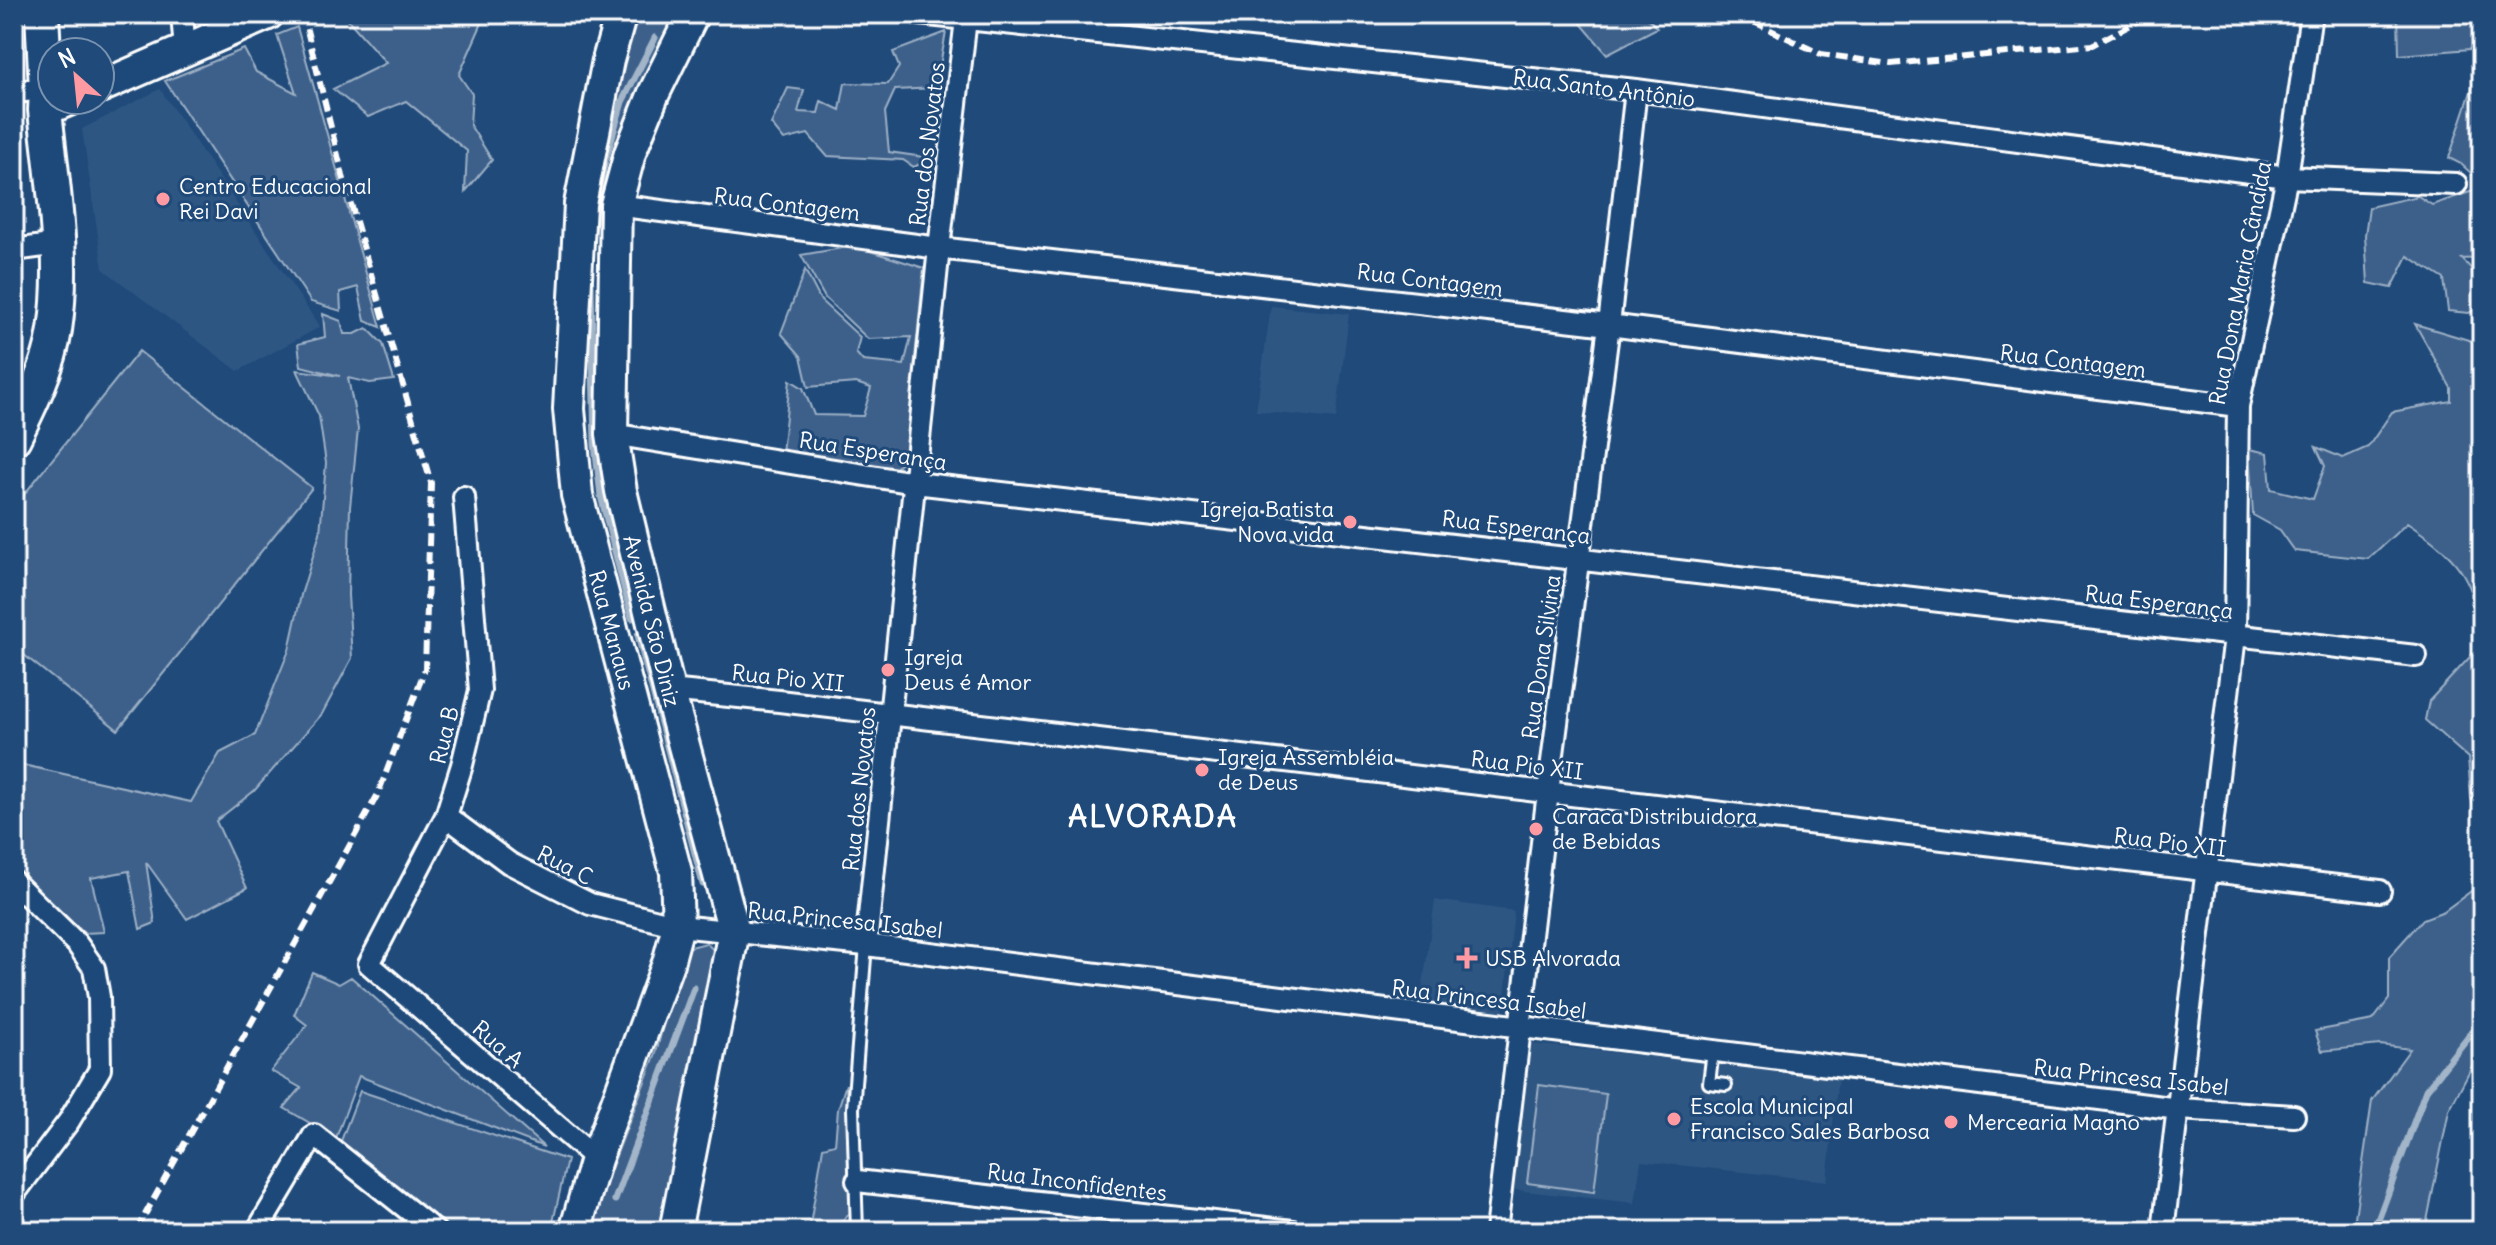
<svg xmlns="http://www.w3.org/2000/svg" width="2496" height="1245" font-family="Delius,sans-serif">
<rect width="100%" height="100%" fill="#1f4a7a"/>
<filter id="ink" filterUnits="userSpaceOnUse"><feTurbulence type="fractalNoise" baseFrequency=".0125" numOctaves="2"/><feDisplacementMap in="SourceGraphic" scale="16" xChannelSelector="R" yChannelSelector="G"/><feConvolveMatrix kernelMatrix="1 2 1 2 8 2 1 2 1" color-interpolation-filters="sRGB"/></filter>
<g filter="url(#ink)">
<!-- built -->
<path fill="#2e5683" d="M160,89L320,327L238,371L103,269L82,129Z
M1271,306L1349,314L1336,419L1256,411Z
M1435,900L1514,911L1503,1014L1420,1005Z
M1524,1043L1838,1077L1827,1181L1641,1161L1635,1203L1507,1189Z"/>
<!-- green -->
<path fill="#3c618b" stroke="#9eb0c5" stroke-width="2" d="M343,14H486L459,75L472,94L470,125L492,160L465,192L467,151L406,101L368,117L333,89L386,63Z
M632,14H679L616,161L601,151Z
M1573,14H1644L1657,28L1607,54Z
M2398,14H2482V48L2399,55Z
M297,27L381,327L365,321L358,287L340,292L341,311L311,302L165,81L244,49L256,72L296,93L277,35Z
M946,32L936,88L895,90L885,112L889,152L931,158L914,167L903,160L827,156L808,134L784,140L771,124L788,88L804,90L798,112L818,113L821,101L840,110L845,83L888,84L899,67L893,52Z
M2482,58V183L2461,164L2449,158Z
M2482,188V258L2462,259L2482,280V304L2469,313L2448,311L2444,279L2408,256L2392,288L2368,283L2365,235L2369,207L2418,196L2432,205Z
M854,246L924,268L905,459L892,472L782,453L790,380L803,388L814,415L863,416L871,388L856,383L808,387L801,356L781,333L805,270L821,301L860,337L856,353L863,361L904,365L911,337L868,339L825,298L801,255Z
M323,314L341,321L344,334H355L367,328L383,344L394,380L370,383L348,378L358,429L350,507L348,595L352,658L322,714L254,791L216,821L247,888L187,919L146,862L155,923L140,929L129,871L91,878L104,932L84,933L14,868V857L22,837L14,823V763L191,802L220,753L255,735L289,650L301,595L320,533L326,463L319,416L297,370L340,376L301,366L298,344L325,337Z
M2415,324L2482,344V634C2473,575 2456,556 2407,523L2368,559L2295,551L2280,530L2253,515L2249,449L2268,453L2271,489L2313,499L2325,466L2316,447L2343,458L2368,447L2392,412L2451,401V388Z
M139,351L312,488L118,730L14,647V507Z
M2482,644V1047L2449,1110L2425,1231H2353L2372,1101L2410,1049L2380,1045L2322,1051L2315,1031L2373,1020L2389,999V957L2423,919L2444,911L2478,886L2482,852L2479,823L2471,798L2468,758L2425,720L2429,701Z
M706,943L720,956L663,1231H590L602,1192L656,1053L683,949Z
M312,972L339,984L351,977L544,1147L359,1076L336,1138L284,1108L301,1088L271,1071L307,1025L294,1015Z
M846,1084L851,1212L834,1231H809L823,1147L835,1144L838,1109Z
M1539,1085L1606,1094L1594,1192L1527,1183Z
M360,1091L567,1160L551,1231H448L341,1141Z"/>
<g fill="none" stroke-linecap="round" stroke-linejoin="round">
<!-- stream -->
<path stroke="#a3b5c8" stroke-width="7" d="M593,232L604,164L622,102L655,38
M591,284L595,444L601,496L632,618
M2482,478L2479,539L2482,551
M638,635L703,884
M615,1200L694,988
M603,1231L605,1224
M2374,1231L2426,1090L2482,1019"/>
<defs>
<path id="lane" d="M1713,1051L1709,1083L1726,1085
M857,1231L853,1109L866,945"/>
<path id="street" d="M182,14L185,51
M919,14L1636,90L2287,177L2456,184
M14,92L46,89
M616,205L939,248L1609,325L2238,406
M14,250L58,244
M612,434L915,483L2416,656
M464,497L480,690L462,765L446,816L369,964L596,1159
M669,690L779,701L2380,891
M446,816L509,863L590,904L678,926L866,945L2179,1109L2294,1116
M14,882L77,944L94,968L99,997L100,1069L69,1121L14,1194
M866,945L939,248L966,19
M857,1181L1293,1231
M257,1231L314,1135L435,1231
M1496,1231L1548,792L1609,325L1636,90
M2163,1231L2235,636L2238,406L2287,177L2311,14"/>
<path id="secondary" d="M100,87L268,14
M45,110L69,100
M575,1231L596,1159L668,963L678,926L676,872L577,495L569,409L580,204L608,60L621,14
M675,1231L734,931L669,690L621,491L612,434L616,205L630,153L654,93L693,14"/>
<path id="primary" d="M14,438C30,406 50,365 55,330C66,257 52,182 45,110L46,89L42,14"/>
</defs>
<!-- lane casing -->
<use href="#lane" stroke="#fff" stroke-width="16"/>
<!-- street casing -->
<use href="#street" stroke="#fff" stroke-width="26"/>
<!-- secondary casing -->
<use href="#secondary" stroke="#fff" stroke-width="36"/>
<!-- primary casing -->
<use href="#primary" stroke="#fff" stroke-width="38"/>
<!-- lane -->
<use href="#lane" stroke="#1f4a7a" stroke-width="10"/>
<!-- street -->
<use href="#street" stroke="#1f4a7a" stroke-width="20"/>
<!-- secondary -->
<use href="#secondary" stroke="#1f4a7a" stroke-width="30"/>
<!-- primary -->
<use href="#primary" stroke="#1f4a7a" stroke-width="32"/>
<!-- rail -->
<path stroke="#fff" stroke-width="6" stroke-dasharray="12 6" stroke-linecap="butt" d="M1737,14L1821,54L1891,64L2092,45L2152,14
M136,1231L378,794L425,669L431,483L343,176L303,14"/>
</g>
</g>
<!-- markers -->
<g fill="#ff9aa2" stroke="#1f4a7a" stroke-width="3">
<circle cx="163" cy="199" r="8"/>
<circle cx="1350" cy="522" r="8"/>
<circle cx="888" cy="670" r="8"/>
<circle cx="1202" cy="770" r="8"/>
<circle cx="1536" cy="829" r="8"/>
<path d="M1463 946h8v8h8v8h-8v8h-8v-8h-8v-8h8z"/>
<circle cx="1674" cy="1119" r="8"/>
<circle cx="1951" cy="1122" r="8"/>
</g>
<g text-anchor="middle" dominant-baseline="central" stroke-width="6" stroke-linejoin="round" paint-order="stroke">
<!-- street labels -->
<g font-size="22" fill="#fff" stroke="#1f4a7a">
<text transform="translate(1604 88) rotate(7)">Rua Santo Antônio</text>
<text transform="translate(927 144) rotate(-83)">Rua dos Novatos</text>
<text transform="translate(787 204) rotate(7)">Rua Contagem</text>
<text transform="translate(1430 280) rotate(7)">Rua Contagem</text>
<text transform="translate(2240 283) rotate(-79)">Rua Dona Maria Cândida</text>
<text transform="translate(2073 361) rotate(7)">Rua Contagem</text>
<text transform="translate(873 451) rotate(9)">Rua Esperança</text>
<text transform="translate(1516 527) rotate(7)">Rua Esperança</text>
<text transform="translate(2159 602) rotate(7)">Rua Esperança</text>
<text transform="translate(652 621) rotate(76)">Avenida São Diniz</text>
<text transform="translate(612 630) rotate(75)">Rua Manaus</text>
<text transform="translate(1541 657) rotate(-82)">Rua Dona Silvina</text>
<text transform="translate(788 678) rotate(6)">Rua Pio XII</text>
<text transform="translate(444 735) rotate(-76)">Rua B</text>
<text transform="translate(1527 765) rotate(7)">Rua Pio XII</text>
<text transform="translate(859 789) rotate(-84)">Rua dos Novatos</text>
<text transform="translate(2170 842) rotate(7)">Rua Pio XII</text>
<text transform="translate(565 865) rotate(27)">Rua C</text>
<text transform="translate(845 920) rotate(6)">Rua Princesa Isabel</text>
<text transform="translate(1489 999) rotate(7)">Rua Princesa Isabel</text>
<text transform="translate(498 1044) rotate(41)">Rua A</text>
<text transform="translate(2131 1077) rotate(6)">Rua Princesa Isabel</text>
<text transform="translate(1077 1182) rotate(7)">Rua Inconfidentes</text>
</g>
<!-- poi labels -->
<g font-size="22" fill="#fff" stroke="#1f4a7a" text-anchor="start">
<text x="179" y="186">Centro Educacional<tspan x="179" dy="25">Rei Davi</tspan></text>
<text x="1334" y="509" text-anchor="end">Igreja Batista<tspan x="1334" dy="25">Nova vida</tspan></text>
<text x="904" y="657">Igreja<tspan x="904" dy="25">Deus é Amor</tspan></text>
<text x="1218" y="757">Igreja Assembléia<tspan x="1218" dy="25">de Deus</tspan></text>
<text x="1552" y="816">Caraca Distribuidora<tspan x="1552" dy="25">de Bebidas</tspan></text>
<text x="1485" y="958">USB Alvorada</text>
<text x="1690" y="1106">Escola Municipal<tspan x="1690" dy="25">Francisco Sales Barbosa</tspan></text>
<text x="1967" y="1122">Mercearia Magno</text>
</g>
<!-- district labels -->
<g font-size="30" font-weight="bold" letter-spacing="2" fill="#fff" stroke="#1f4a7a">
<text x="1153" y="816">ALVORADA</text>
</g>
</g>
<!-- margin -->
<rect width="2496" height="1245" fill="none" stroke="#1f4a7a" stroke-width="48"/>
<rect x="24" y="24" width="2448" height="1197" fill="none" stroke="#fff" stroke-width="3" filter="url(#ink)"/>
<!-- north arrow -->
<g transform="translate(76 76) rotate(333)"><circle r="38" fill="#1f4a7a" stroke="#7992af" stroke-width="2"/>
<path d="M0-6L14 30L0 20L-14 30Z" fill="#ff9aa2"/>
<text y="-12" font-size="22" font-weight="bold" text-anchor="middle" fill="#ffffff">N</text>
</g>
</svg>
